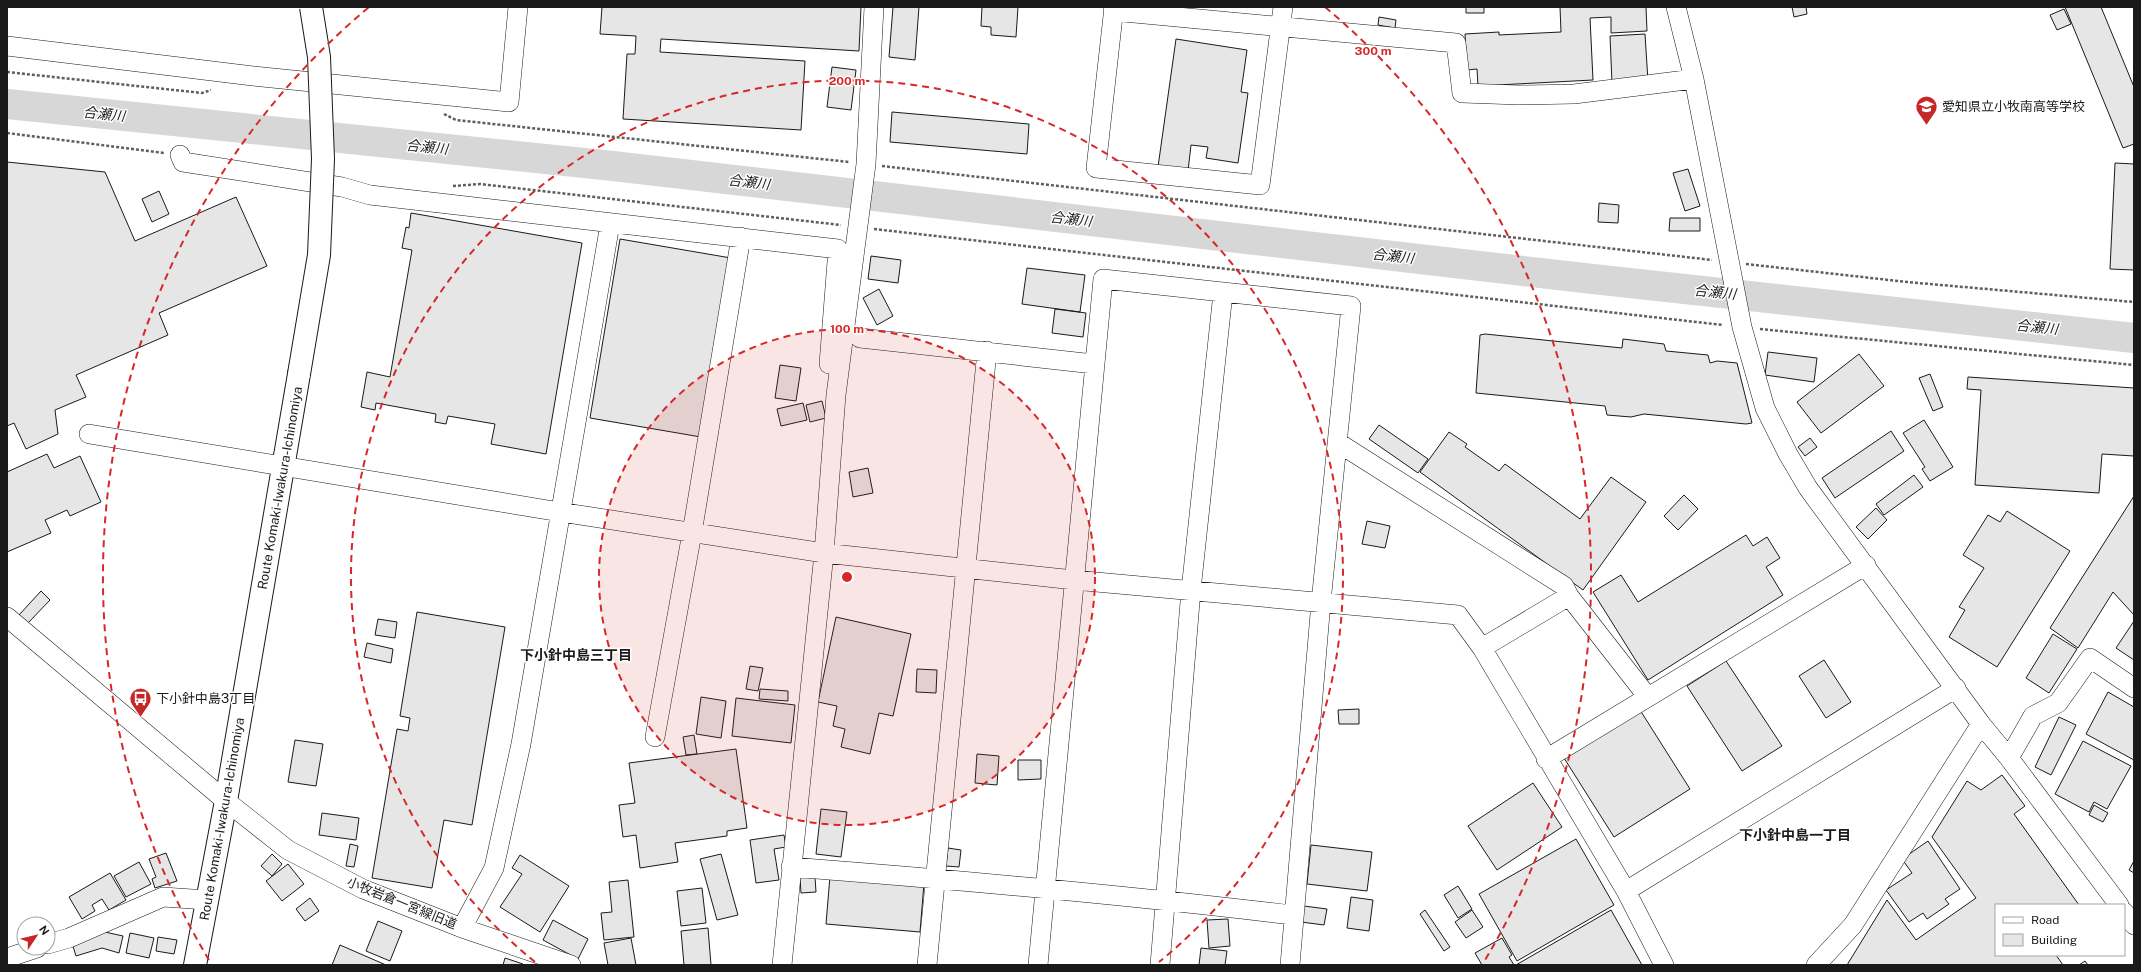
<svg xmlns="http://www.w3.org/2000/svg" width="2141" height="972" font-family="'Public Sans','Noto Sans JP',sans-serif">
<rect width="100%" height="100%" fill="#fff"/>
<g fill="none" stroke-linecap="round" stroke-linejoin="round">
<!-- river -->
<path stroke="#d7d7d7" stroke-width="30" d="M7,104L604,165L1593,279L2134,338"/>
</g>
<!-- building -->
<path fill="#e6e6e6" stroke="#1a1a1a" d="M602,7H861L859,51L661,39L660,52L805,61L801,130L623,119L627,54H635L636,36L600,34Z
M893,7H919L915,60L889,57Z
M982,7H1018L1016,37L991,35V27L981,26Z
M1466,7H1484V13H1466Z
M1560,7H1646L1647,31L1611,33V17L1590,18L1593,80L1478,86L1477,69L1467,70L1465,34L1499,32V35L1561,32Z
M1792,7H1806L1807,14L1794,17Z
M2065,7H2101L2134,87V144L2123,148Z
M2064,9L2071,24L2057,30L2050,15Z
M1379,17L1396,20L1395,28L1378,25Z
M1645,34L1648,81L1612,83L1610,36Z
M1176,39L1247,50L1241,92L1248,93L1238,163L1206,158L1208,147L1191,145L1188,171L1158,167Z
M832,67L856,70L851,110L827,107Z
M892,112L1029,124L1027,154L890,142Z
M7,162L105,172L135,241L236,197L267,266L159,313L168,335L76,375L86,397L55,410L58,434L26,449L14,423L7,426Z
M2115,163L2134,164V270L2110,269Z
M1688,169L1700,206L1685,211L1673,173Z
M159,191L169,214L152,222L142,199Z
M1599,203L1619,205L1618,223L1598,222Z
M411,213L582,243L546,454L491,444L495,424L448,416L446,424L435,422L436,414L376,403L375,410L361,407L367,372L390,377L412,250L402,248L406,227L409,228Z
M1670,218H1700V231H1669Z
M620,239L731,258L701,437L590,418Z
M871,256L901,260L898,283L868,279Z
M1027,268L1085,275L1080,312L1022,304Z
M879,289L893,316L877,325L863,298Z
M1055,309L1086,313L1083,337L1052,333Z
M1485,334L1622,348L1623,339L1664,344L1666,351L1708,355L1710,363L1717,361L1737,363L1752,423L1746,424L1644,414L1631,417L1607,415L1605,406L1476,393L1480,335Z
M1768,352L1817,358L1814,382L1765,375Z
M1859,354L1884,386L1821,433L1797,402Z
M780,365L801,368L796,401L775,398Z
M1930,374L1943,407L1933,411L1919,378Z
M1968,377L2134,388V456L2102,454L2099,493L1975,485L1981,390L1967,389Z
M822,401L826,418L810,422L806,405Z
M803,403L807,420L781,426L777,409Z
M1924,420L1953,467L1930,481L1922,469L1925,467L1903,433Z
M1379,425L1428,459L1418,473L1369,439Z
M1891,431L1904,451L1835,498L1822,478Z
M1449,432L1467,444L1465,447L1499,471L1505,464L1580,519L1611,477L1646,502L1583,590L1420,472Z
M1810,438L1817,447L1805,456L1798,447Z
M47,454L54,468L80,456L101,502L70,516L67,510L45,520L51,533L7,552V472Z
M868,468L873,493L853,497L849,472Z
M1914,475L1923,487L1884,515L1876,504Z
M1684,495L1698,509L1678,530L1664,516Z
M2134,496V615L2113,592L2078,648L2050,628Z
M1876,508L1887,520L1868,539L1856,527Z
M2007,511L2070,551L1997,667L1949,637L1965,610L1959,607L1984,568L1963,555L1988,515L2000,522Z
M1367,521L1390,526L1385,548L1362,544Z
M1746,535L1753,546L1767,537L1780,558L1766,567L1783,595L1648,680L1593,592L1621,575L1638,602Z
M41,591L50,600L28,623L19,615Z
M417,612L505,627L472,825L444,820L432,888L372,878L397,729L408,731L410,718L400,716Z
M836,617L911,634L893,716L879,713L870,754L841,747L845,729L833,726L837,706L818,702Z
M378,619L397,622L395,638L375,635Z
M2134,621V660L2116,648Z
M2053,634L2077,649L2049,693L2026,678Z
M367,643L393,649L391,663L364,657Z
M1824,660L1851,702L1826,718L1799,676Z
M1726,661L1782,746L1742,771L1687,686Z
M750,666L763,668L758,691L746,689Z
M917,669L937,670L936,693L916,692Z
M760,689L788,691V701L759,699Z
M2108,692L2134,707V760L2086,734Z
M701,697L726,701L721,738L696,734Z
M736,698L795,705L791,743L732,736Z
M1359,709V724H1339L1338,710Z
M1640,710L1690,789L1614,837L1564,758Z
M2059,717L2076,725L2051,775L2035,767Z
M694,735L697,754L686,755L683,737Z
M295,740L323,744L316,786L288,782Z
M2083,741L2131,766L2107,809L2094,802L2089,812L2055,794Z
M736,749L747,828L727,831V836L675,843L678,862L640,868L636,835L623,837L619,805L635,803L629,763Z
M977,754L999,756L997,785L975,783Z
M1018,760H1041V779L1018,780Z
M2002,775L2025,806L2014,814L2079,905H1996V955H2056L2063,965H1847L1887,900L1916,940L1976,898L1932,837L1967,781L1981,790Z
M1533,783L1562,827L1497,870L1468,826Z
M2094,805L2108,813L2103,822L2089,815Z
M821,809L847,812L841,857L816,854Z
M322,813L359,818L356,840L319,835Z
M784,835L786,847L774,849L779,880L756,883L750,840Z
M1576,839L1614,905L1517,961L1479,894Z
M1928,841L1960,889L1945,899L1949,904L1927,919L1923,913L1909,922L1886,890L1912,873L1902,859Z
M350,844L358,846L354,867L346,866Z
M1311,845L1372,852L1367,891L1307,884Z
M948,848L961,850L959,867L946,866Z
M166,853L177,881L155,888L152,879L156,877L149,859Z
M272,854L282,864L272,876L261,866Z
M721,854L738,915L717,920L700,859Z
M520,855L569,886L540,932L500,907L522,874L512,868Z
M2134,861V873L2129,870Z
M139,862L151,884L126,897L114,876Z
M288,864L304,884L282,901L266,881Z
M110,873L126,900L109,910L102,899L92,905L95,911L82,919L69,897Z
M830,876L924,883L920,932L826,924Z
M815,877L816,892L801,893L800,878Z
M628,880L634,937L604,940L601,913L612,912L609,882Z
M1458,886L1472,909L1458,918L1444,895Z
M702,888L706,923L681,926L677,891Z
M1351,897L1373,900L1369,931L1347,928Z
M310,898L319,911L305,921L296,909Z
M1304,906L1327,909L1324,925L1301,922Z
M1425,910L1450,947L1444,951L1420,914Z
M1472,910L1483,927L1466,938L1455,922Z
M1611,910L1642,965H1516Z
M1228,919L1230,946L1209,948L1207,920Z
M553,920L588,939L578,959L543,940Z
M378,921L402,931L390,961L366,951Z
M708,928L711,965H684L681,931Z
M105,932L123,936L119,953L102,948L76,956L72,943Z
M130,933L154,938L149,958L126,953Z
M158,937L177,940L174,954L156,951Z
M631,938L636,965H608L604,943Z
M1502,938L1512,955L1509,957L1514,965H1482L1475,953Z
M340,945L386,965H332Z
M1201,948L1227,951L1225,965H1199Z
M505,958L523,964V965H503Z
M2085,961L2088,965H2079Z"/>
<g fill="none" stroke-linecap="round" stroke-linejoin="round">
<defs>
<path id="minor" d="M1114,7L1096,168L1260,185L1283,7
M1676,7L1694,79L1742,327L1765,408L1788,454L1808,488L1981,724L2009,758L2119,905
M1113,11L1456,43L1462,93L1519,95L1574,94L1694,79
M7,46L253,76L509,102L518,7
M180,155L183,162L342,187L370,195L838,249L829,364
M860,338L1094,364
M89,434L560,512L824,553L1074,580L1458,615L1482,648L1626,891L1664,965
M1337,442L1564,586L1569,596L1647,696
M7,617L226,801L288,850L363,889L462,928L571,965
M1482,648L1569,596
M655,737L692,533L741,237
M2009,758L2033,716L2058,703L2090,658L2134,688
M1546,759L1866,565
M791,867C959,880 1126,895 1292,915
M1626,891L1956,688
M2124,912L2134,925
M462,928L494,868L521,744L610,224
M48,944L69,938L163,897L207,900
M7,958L37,948
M782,965L824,553L836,395L866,164L874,7
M927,965L987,351
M1038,965L1103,279L1351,306L1321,602L1290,965
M1160,965L1191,590L1223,293
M1816,965L1853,925L1981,724"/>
<path id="major" d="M195,965L226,801L299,374"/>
</defs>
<!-- minor casing -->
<use href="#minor" stroke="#1a1a1a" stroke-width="20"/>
<!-- major casing -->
<use href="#major" stroke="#1a1a1a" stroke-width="24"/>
<!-- path -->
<path stroke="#5f5f5f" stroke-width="2.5" stroke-dasharray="3 2" stroke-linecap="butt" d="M7,72L202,93L211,90
M444,114L456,120L849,162
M7,133L164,153
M882,166L1712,260
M453,186L480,184L841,225
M874,229L1723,325
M1746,264L1907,282L2134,302
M1760,329L2134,365"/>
<!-- minor -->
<use href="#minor" stroke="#fff" stroke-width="19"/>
<!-- major -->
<use href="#major" stroke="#fff" stroke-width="22"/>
<defs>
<path id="major-bridge" d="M299,374L319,255L323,159L319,57L311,7"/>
</defs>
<!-- major-bridge casing -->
<use href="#major-bridge" stroke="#1a1a1a" stroke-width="24" stroke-linecap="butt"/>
<!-- major-bridge -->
<use href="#major-bridge" stroke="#fff" stroke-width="22"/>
</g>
<!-- distance rings -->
<circle cx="847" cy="577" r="248" fill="#d62828" fill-opacity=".12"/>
<g fill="none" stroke="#d62828" stroke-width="2" stroke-dasharray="7 5">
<circle cx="847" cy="577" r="248"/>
<path d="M535 962A496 496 0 1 1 1159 962"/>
<path d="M209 960A744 744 0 0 1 369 7M1325 7A744 744 0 0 1 1485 960"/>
</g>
<!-- icons -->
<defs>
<symbol id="school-pin" viewBox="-11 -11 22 30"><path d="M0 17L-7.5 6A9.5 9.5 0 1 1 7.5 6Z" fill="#c62828" stroke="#fff"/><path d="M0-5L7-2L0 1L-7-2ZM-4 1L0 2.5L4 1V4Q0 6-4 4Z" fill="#fff"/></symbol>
<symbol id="bus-pin" viewBox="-11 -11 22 30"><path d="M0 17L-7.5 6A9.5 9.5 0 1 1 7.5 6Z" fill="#c62828" stroke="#fff"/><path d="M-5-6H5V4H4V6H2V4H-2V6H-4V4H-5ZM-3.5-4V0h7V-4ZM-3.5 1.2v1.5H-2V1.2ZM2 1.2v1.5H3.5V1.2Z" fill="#fff"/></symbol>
</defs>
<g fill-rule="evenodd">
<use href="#school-pin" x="1914" y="94" width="25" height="34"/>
<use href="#bus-pin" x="128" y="686" width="25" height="34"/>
</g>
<g text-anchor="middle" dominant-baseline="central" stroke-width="3" stroke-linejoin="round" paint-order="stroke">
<!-- poi labels -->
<g font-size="13" fill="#1a1a1a" stroke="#fff" text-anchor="start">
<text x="1942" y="106">愛知県立小牧南高等学校</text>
<text x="156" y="698">下小針中島3丁目</text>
</g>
<!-- street labels -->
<g font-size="13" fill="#1a1a1a" stroke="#fff">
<text transform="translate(280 488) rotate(-80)">Route Komaki-Iwakura-Ichinomiya</text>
<text transform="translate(222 819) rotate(-80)">Route Komaki-Iwakura-Ichinomiya</text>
<text transform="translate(402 903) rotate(22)">小牧岩倉一宮線旧道</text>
</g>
<!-- water labels -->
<g font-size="14" font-style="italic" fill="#1a1a1a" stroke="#fff">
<text transform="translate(104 114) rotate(6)">合瀬川</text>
<text transform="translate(427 147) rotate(6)">合瀬川</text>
<text transform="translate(749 182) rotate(7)">合瀬川</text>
<text transform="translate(1071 219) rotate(7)">合瀬川</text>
<text transform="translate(1393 256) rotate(7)">合瀬川</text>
<text transform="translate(1715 292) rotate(6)">合瀬川</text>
<text transform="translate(2037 327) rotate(6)">合瀬川</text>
</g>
<!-- neighbourhood labels -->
<g font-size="14" font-weight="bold" fill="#1a1a1a" stroke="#fff">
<text x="576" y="655">下小針中島三丁目</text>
<text x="1795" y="835">下小針中島一丁目</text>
</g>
</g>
<circle cx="847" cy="577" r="6" fill="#d62828" stroke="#fff" stroke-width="2"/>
<g font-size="12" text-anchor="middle" font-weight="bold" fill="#d62828" stroke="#fff" stroke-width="3" stroke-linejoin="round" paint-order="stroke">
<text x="1373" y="55">300 m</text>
<text x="847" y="85">200 m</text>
<text x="847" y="333">100 m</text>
</g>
<!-- border -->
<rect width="2141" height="972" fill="none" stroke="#1a1a1a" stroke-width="16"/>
<!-- legend -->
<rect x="1995" y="904" width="130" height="52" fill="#ffffff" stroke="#a3a3a3"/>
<rect x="2003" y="917" width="20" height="6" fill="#ffffff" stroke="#a3a3a3"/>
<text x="2031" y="924" font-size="12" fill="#1a1a1a">Road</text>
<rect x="2003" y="934" width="20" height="12" fill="#e6e6e6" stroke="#a3a3a3"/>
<text x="2031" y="944" font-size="12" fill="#1a1a1a">Building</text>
<!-- north arrow -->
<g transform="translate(36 936) rotate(55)"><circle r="19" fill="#ffffff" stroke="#a3a3a3"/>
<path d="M0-3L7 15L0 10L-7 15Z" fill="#c62828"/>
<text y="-6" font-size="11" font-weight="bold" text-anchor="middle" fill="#1a1a1a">N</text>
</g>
</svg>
